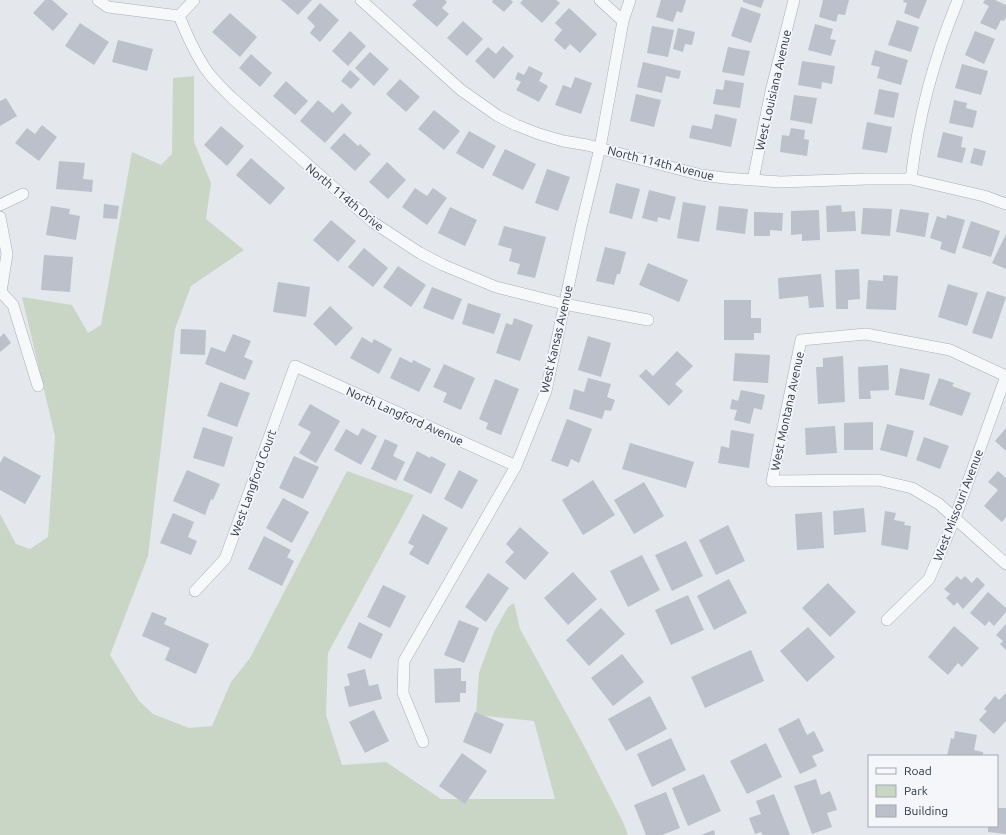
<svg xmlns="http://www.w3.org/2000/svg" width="1006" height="835" font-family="Ubuntu,sans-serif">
<rect width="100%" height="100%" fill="#e4e7ec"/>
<!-- green -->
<path fill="#c9d6c5" d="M194,76V142L211,183L206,219L244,250L191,286L175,329L148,556L110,655L139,701L153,714L189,728L212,726L231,682L250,658L347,471L414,495L328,653L326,715L342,765L386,762L441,799H555L534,721L476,715L479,673L494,632L508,607L514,603L520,629L582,742L623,822L628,835H0V514L16,544L30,549L48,537L55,436L22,297L72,305L88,333L101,325L132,152L161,165L172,154L173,78Z"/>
<!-- building -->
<path fill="#bbc0ca" d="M45,0H52L68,14L53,31L33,13Z
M281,0H312L298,15Z
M417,0H445L447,2L442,8L449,14L437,27L412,5Z
M493,0H511L513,2L504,12L492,2Z
M523,0H556L560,3L542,23L520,3Z
M661,0H686L682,13L677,11L673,22L656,17Z
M743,0H764L761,8L743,2Z
M823,0H849L845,15L838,14L836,22L819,17Z
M904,0H927L919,19L904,13L907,3L903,2Z
M985,0H995L1006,5V17L1004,21L1001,20L996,30L980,23L989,6L983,3Z
M320,3L339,20L320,42L310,33L315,26L307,18Z
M741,7L761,14L751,43L731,36Z
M569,8L597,34L580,53L570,44L565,50L554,40L562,30L555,23Z
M230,13L257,37L240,57L212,32Z
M897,20L919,27L911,52L888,45Z
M463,21L483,39L467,56L447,38Z
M80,23L109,42L94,65L65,46Z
M815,24L833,29L830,39L836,40L831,56L808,50Z
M652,26L674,30L668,57L647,53Z
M678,28L695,32L692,45L685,44L683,52L673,49Z
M350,31L366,46L348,66L332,51Z
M975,31L995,39L984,64L965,55Z
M118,40L153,49L147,71L112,62Z
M503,46L514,56L494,79L475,61L488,47L496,54Z
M728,47L750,51L744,76L722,72Z
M875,50L908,60L901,85L877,78L880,67L871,65Z
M370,52L389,69L374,86L355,68Z
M251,54L272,73L260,87L239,68Z
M802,61L835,66L832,84L822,82L821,89L798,85Z
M643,62L681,71L679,79L666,76L662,93L637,87Z
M962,64L988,71L981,95L955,88Z
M529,66L543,73L539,81L548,86L539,102L516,90L521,82L515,79L518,72L524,75Z
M350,70L360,79L351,89L341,81Z
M575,77L592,83L581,114L555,105L563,85L571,88Z
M400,79L420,97L406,112L386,94Z
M725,80L744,83L740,108L713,104L716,89L723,90Z
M286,81L308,101L295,115L273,96Z
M879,89L899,93L894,118L874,114Z
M636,94L661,100L654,127L630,121Z
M794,95L817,98L812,124L790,120Z
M6,98L17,116L0,126V101Z
M318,100L333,113L342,103L352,113L325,143L300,121Z
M954,100L967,103L966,108L977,111L973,128L949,123Z
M434,110L460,131L444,150L418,129Z
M715,114L737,119L731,147L689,138L692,125L712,129Z
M867,122L892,127L887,153L862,149Z
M42,125L57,137L39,161L15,143L27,128L35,134Z
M221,126L244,146L227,166L204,145Z
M791,128L805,130L804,139L809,140L807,156L780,152L782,135L789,136Z
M469,131L496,146L483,169L456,153Z
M943,132L963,137L961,147L966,148L962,163L937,157Z
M344,133L358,146L360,144L371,154L355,171L330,148Z
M974,148L986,151L982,166L970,163Z
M505,149L536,164L523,190L492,175Z
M251,158L285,188L270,205L236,175Z
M59,161L85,163L83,179L93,180L92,192L56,189Z
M387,162L406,180L388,199L369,182Z
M547,169L570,177L558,211L535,203Z
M616,183L640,189L632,219L609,213Z
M415,188L427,196L433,188L447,198L427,225L402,207Z
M649,190L676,197L670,220L658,217L657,222L642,218Z
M683,202L706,206L699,242L677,238Z
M104,204L119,206L117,219L103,218Z
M841,205L842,212L855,211L856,231L827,232L826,206Z
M51,206L70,209L69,214L80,216L76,240L46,235Z
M719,206L748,209L745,234L716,230Z
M450,207L477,220L465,246L438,233Z
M863,208L892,209L890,236L861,234Z
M900,209L929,213L925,237L896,232Z
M819,210L820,240L802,241V234L791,235V211Z
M754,212L783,213L782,231L770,230V236H754Z
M947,215L965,220L955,254L940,249L942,242L930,238L937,216L946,219Z
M331,220L356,241L338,262L313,240Z
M971,221L1000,231L991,257L962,248Z
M504,226L546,237L535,278L517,274L520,264L509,261L512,249L498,245Z
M1006,234V269L992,263Z
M605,247L626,252L620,274H617L614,285L596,281Z
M364,248L388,268L373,287L348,267Z
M44,255L73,257L70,292L41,290Z
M648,263L688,280L679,302L639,285Z
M398,266L426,285L411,307L383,287Z
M859,269L860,299L848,300V309H836L835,270Z
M821,274L824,307L809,308L808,296L779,299L778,278Z
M883,275L898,276L896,310L866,309L868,280L883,281Z
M278,282L310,287L306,317L273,312Z
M948,284L978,293L967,326L938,317Z
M432,287L462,299L453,320L423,308Z
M987,291L1006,297L992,339L972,333Z
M724,300H751V318H761V333H754V340H724Z
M468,303L501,314L494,334L462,324Z
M330,306L353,328L336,346L313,324Z
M514,318L533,325L520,361L496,353L506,323L512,325Z
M181,329L206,330L205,355L180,354Z
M4,333L11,343L0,352V337Z
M233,334L251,341L244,357L253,361L245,380L205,364L211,347L225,352Z
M588,336L611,343L601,377L578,370Z
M362,337L372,343L374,339L392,349L379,374L350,358Z
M677,351L693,366L675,384L683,391L669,406L639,376L646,369L653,376Z
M735,353L770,355L768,383L733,381Z
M843,356L845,402L818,404L816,367H823V358Z
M400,357L412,363L413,360L431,369L419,392L390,378Z
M444,364L475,378L461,410L443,402L447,393L433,387Z
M888,365L889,390L870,391L871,399H859L858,367Z
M900,368L930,374L924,400L895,395Z
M588,378L611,384L607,397L615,400L611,411L605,410L602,419L569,409L574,389L584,392Z
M939,378L954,383L952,386L971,393L962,416L929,405Z
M495,379L519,389L501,435L486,429L488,423L479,419Z
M220,382L250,393L237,427L207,416Z
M741,390L765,395L762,410L754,408L750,424L734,420L737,410L730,409L732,399L738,401Z
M310,404L340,421L316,463L299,453L311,432L298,425Z
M567,419L592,429L579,463L571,459L568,467L551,461Z
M873,422V450H844V423Z
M887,424L914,431L907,457L880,450Z
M835,426L837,453L806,455L805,428Z
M203,427L233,437L224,467L193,458Z
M362,428L377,436L361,465L334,450L346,429L358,436Z
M1006,428V451L995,441Z
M731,430L754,434L749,468L718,463L721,446L729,448Z
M924,437L949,446L940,469L916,460Z
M385,439L398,445L393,456L405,462L396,481L371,469Z
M630,443L694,462L686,488L622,469Z
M417,451L430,458L431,456L446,464L431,494L403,480Z
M4,456L41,476L25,504L0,490V463Z
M294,456L319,467L303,499L279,488Z
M187,470L220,484L213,500L211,499L205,515L173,501Z
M459,470L478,480L462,509L444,499Z
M998,471L1006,478V517L1002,522L984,506L998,490L988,482Z
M593,480L615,515L583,535L562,500Z
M644,482L664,516L634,534L614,500Z
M283,498L309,512L292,543L266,528Z
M864,508L866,532L834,535L833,511Z
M885,511L896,513L894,520L905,522L904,525L911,526L908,550L881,545Z
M822,512L824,548L797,550L795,514Z
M173,513L194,522L188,537L197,541L191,555L160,543Z
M423,514L448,528L428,565L409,554L414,546L408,543Z
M728,525L745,561L716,575L699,540Z
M520,527L549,553L525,580L505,562L514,552L506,544Z
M264,536L291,550L287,557L294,561L282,586L248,569Z
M686,541L703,576L672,591L655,555Z
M642,555L660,590L628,607L610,571Z
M573,572L597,599L568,625L544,598Z
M488,573L509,588L486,622L465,607Z
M957,576L961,580L965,576L972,583L977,577L985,585L963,609L957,602L954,606L946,598L950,594L944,589Z
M729,579L747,613L714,630L697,596Z
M828,583L856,612L830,637L802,608Z
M383,585L406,596L390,628L367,617Z
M988,592L1006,608V612L994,626L989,621L985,626L970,613Z
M688,595L704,630L671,645L655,610Z
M601,608L625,634L589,666L566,640Z
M152,612L167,618L164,624L209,644L196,674L165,660L170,648L142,636Z
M459,620L479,628L464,663L444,655Z
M359,622L383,634L371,659L347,648Z
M1006,624V650L1000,644L1003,641L996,635Z
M954,626L979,648L962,667L958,663L948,675L928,657Z
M808,627L835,657L807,682L780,651Z
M751,650L764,681L705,708L691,677Z
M622,654L644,682L613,706L591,678Z
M461,668V681H466V693H460V702L435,703L434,669Z
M365,669L369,686L378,684L382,699L349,707L344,687L350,685L347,674Z
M1006,693V721L994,734L979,720L987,711L984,709L995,696L999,700Z
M650,696L667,729L626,751L608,719Z
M374,710L389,741L365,753L349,722Z
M475,712L504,724L491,754L463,742Z
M799,718L807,735L814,731L824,751L812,756L817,766L800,774L778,729Z
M955,731L977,735L974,750L983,752V756H947L951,738L954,739Z
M671,738L686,770L652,787L637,754Z
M766,743L782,777L747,794L730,761Z
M462,753L487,771L465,804L439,786Z
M704,774L721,811L688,826L672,788Z
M816,779L821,795L830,791L837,810L827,813L832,827L812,834L794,786Z
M666,792L680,828L662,835H646L634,805Z
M774,794L790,835H763L761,832L755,834L749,818L761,814L756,801Z
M997,808H1006V834L988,832V826H997Z
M714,830L715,835H701Z"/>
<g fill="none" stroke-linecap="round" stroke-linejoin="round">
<defs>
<path id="minor" d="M98,0L108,7L179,16
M361,0L461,90L498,116L516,125L539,134L563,141L587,145L701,175L725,178L781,182L867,179H911L984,196L1006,204
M600,0L623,21
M179,16C186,33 193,49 203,65C210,77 221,87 232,98L374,223L420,253L443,265L496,287L564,304L648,320
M179,16L194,0
M911,179C918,117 934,58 958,0
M753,180L771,91L794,0
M0,205L23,194
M0,217L7,254L1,292L13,305L38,386
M1006,376L950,350L866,334L801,340L772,481L878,480L912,488L939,504L1006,564
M195,591L225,559L295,366L516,466
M887,620L929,579L955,518L1006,376
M423,742L403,693L404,661L516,466L546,391L581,227L600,148L623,21L630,0"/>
</defs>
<!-- minor casing -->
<use href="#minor" stroke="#a9aeb7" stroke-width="12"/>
<!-- minor -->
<use href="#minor" stroke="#f7f8fa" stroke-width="11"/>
</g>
<g text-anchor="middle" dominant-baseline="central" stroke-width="3.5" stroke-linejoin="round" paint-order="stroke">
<!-- street labels -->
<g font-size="12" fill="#2b3445" stroke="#f4f6f9">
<text transform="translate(773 90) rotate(-77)">West Louisiana Avenue</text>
<text transform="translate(661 163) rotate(14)">North 114th Avenue</text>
<text transform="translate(345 197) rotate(40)">North 114th Drive</text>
<text transform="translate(556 339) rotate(-77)">West Kansas Avenue</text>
<text transform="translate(787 411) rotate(-78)">West Montana Avenue</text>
<text transform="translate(405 416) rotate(24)">North Langford Avenue</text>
<text transform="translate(253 483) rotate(-70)">West Langford Court</text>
<text transform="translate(958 505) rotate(-69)">West Missouri Avenue</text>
</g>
</g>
<!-- legend -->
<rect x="868" y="755" width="130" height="72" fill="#f4f6f9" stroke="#a4a8b1"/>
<rect x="876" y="768" width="20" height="6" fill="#f7f8fa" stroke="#a4a8b1"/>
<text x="904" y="775" font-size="12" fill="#2b3445">Road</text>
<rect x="876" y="785" width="20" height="12" fill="#c9d6c5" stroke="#a4a8b1"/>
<text x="904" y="795" font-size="12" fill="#2b3445">Park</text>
<rect x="876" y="805" width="20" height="12" fill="#bbc0ca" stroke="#a4a8b1"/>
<text x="904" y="815" font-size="12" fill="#2b3445">Building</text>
</svg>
